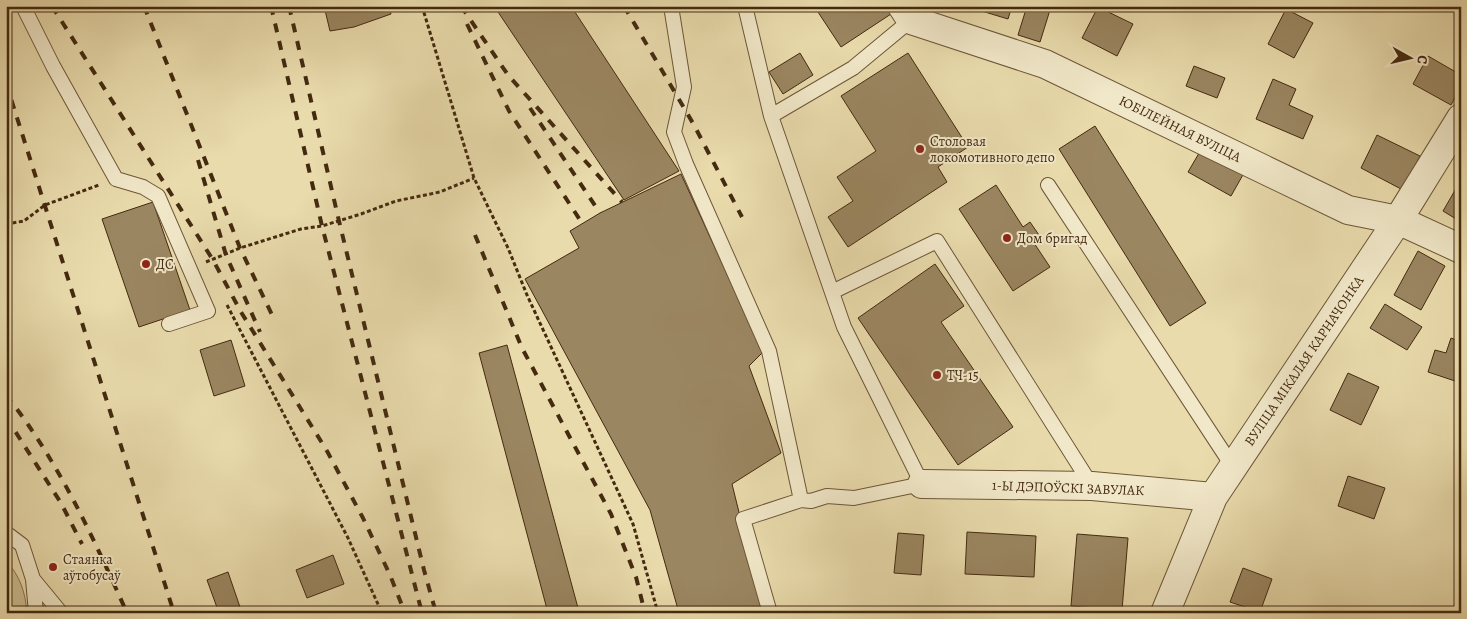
<svg xmlns="http://www.w3.org/2000/svg" width="1467" height="619" font-family="Alegreya,serif">
<rect width="100%" height="100%" fill="#e9dbac"/>
<filter id="stains"><feTurbulence type="fractalNoise" baseFrequency=".004" numOctaves="4"/><feColorMatrix values="0 0 0 0 .2 0 0 0 0 .09 0 0 0 0 .02 0 0 0 .5 -.17"/></filter>
<radialGradient id="worn" r=".72"><stop offset=".6" stop-color="#630" stop-opacity="0"/><stop offset="1" stop-color="#630" stop-opacity=".3"/></radialGradient>
<!-- green -->
<path fill="#cdbd91" stroke="#887450" d="M6,560C20,577 25,590 27,613H11Z"/>
<!-- building -->
<path fill="#9a8661" stroke="#442a10" d="M324,6H389L391,14L354,27L330,31Z
M494,6H571L679,171L624,200Z
M814,6H886L891,14L841,47Z
M965,6H1012L1008,19Z
M1027,6H1038L1050,10L1040,42L1018,35Z
M1098,7L1133,24L1117,56L1082,38Z
M1286,9L1313,23L1294,58L1268,44Z
M800,53L813,75L783,94L769,72Z
M908,53L968,147L938,167L947,182L848,247L828,217L853,201L837,177L876,151L841,96Z
M1428,56L1461,75V87L1451,105L1413,84Z
M1194,66L1225,78L1217,98L1186,86Z
M1273,79L1296,89L1289,105L1313,116L1303,139L1256,119Z
M1095,126L1206,303L1170,326L1059,149Z
M1377,135L1420,156L1403,190L1361,168Z
M1202,148L1244,173L1231,196L1188,172Z
M681,174L763,352L749,366L781,453L732,484L764,613H679L650,510L525,279L579,248L570,231L600,213Z
M1461,180V222L1443,211Z
M996,185L1023,227L1030,222L1039,235L1032,240L1050,267L1013,291L959,209Z
M153,202L190,310L139,327L102,219Z
M1418,251L1445,266L1421,310L1394,295Z
M935,264L964,306L941,322L1013,427L958,465L858,318Z
M1385,304L1422,327L1407,350L1370,328Z
M1451,338L1461,342V383L1428,372L1435,350L1446,353Z
M231,340L245,386L214,396L200,350Z
M507,345L578,608L560,613H548L479,353Z
M1348,373L1379,387L1361,425L1330,410Z
M1348,476L1385,488L1374,519L1338,506Z
M967,532L1036,536L1034,577L965,574Z
M898,533L924,535L921,575L894,573Z
M1077,534L1128,538L1122,610L1071,606Z
M333,555L344,584L307,598L296,570Z
M1243,568L1272,579L1260,612L1230,602Z
M228,572L242,613H219L207,580Z"/>
<g fill="none" stroke-linecap="round" stroke-linejoin="round">
<defs>
<path id="lane" d="M23,6L53,66L116,179L143,187L158,196L208,311L169,324
M671,6L684,87L674,132L686,164L769,351L801,500
M745,6L771,116
M1048,185L1233,467
M832,292L937,241L1092,486
M6,533L22,545L33,579L36,613
M33,579L61,613
M770,613L743,519L801,500L811,501L827,496L854,498L922,484L844,327L771,116L853,68L911,20"/>
<path id="street" d="M902,6L911,20L1045,64L1348,210L1398,220L1461,249
M922,484L1092,486L1213,497
M1165,613L1213,497L1398,220L1461,118"/>
</defs>
<!-- lane casing -->
<use href="#lane" stroke="#6d5637" stroke-width="16"/>
<!-- street casing -->
<use href="#street" stroke="#6d5637" stroke-width="30"/>
<!-- path -->
<path stroke="#442a10" stroke-width="3" stroke-dasharray="4 2.5" stroke-linecap="butt" d="M422,6L474,178L508,248L527,295L633,524L658,613
M6,224L24,221L45,205L99,185
M206,262L240,248L301,229L322,226L361,214L396,201L440,192L474,178
M227,305L348,538L382,613"/>
<!-- lane -->
<use href="#lane" stroke="#f1e8c9" stroke-width="14"/>
<!-- street -->
<use href="#street" stroke="#f1e8c9" stroke-width="28"/>
<!-- rail -->
<path stroke="#442a10" stroke-width="4" stroke-dasharray="9 9" stroke-linecap="butt" d="M52,6L213,260L241,312L327,451L363,518L390,575L405,613
M144,6L240,248L275,321
M271,6L322,226L422,613
M289,6L339,221L424,570L436,613
M461,6L508,75L622,202
M624,6L694,125L742,217
M467,24L509,111L582,223
M6,83L174,613
M530,108L600,213
M198,160L226,255L260,332
M475,235L522,348L611,514L636,577L645,613
M6,395C58,460 93,537 127,613
M6,417L61,503L82,544"/>
</g>
<!-- markers -->
<g fill="#8f2418" stroke="#f1e8c9" stroke-width="2">
<circle cx="920" cy="149" r="5"/>
<circle cx="1007" cy="238" r="5"/>
<circle cx="146" cy="264" r="5"/>
<circle cx="937" cy="375" r="5"/>
<circle cx="53" cy="567" r="5"/>
</g>
<g text-anchor="middle" dominant-baseline="central" stroke-width="4" stroke-linejoin="round" paint-order="stroke">
<!-- street labels -->
<g font-size="14" fill="#442a10" stroke="#f1e8c9">
<text transform="translate(1180 129) rotate(26)">ЮБІЛЕЙНАЯ ВУЛІЦА</text>
<text transform="translate(1304 361) rotate(-56)">ВУЛІЦА МІКАЛАЯ КАРНАЧОНКА</text>
<text transform="translate(1068 488) rotate(2)">1-Ы ДЭПОЎСКІ ЗАВУЛАК</text>
</g>
<!-- poi labels -->
<g font-size="14" fill="#442a10" stroke="#f1e8c9" text-anchor="start">
<text x="930" y="141">Столовая<tspan x="930" dy="16">локомотивного депо</tspan></text>
<text x="1017" y="238">Дом бригад</text>
<text x="156" y="264">ДС</text>
<text x="947" y="375">ТЧ-15</text>
<text x="63" y="559">Стаянка<tspan x="63" dy="16">аўтобусаў</tspan></text>
</g>
</g>
<!-- margin -->
<rect width="1467" height="619" fill="none" stroke="#e9dbac" stroke-width="25"/>
<rect x="8" y="8" width="1452" height="604" fill="none" stroke="#442a10" stroke-width="2.5"/>
<rect x="12" y="12" width="1442" height="594" fill="none" stroke="#442a10"/>
<!-- north arrow -->
<g transform="translate(1410 58) rotate(98)" stroke="#f1e8c9" stroke-width="4" paint-order="stroke">
<path d="M0-4L9 19L0 12L-9 19Z" fill="#442a10"/>
<text y="-8" font-size="14" font-weight="bold" text-anchor="middle" fill="#442a10">С</text>
</g>
<rect width="100%" height="100%" filter="url(#stains)"/>
<rect width="100%" height="100%" fill="url(#worn)"/>
</svg>
